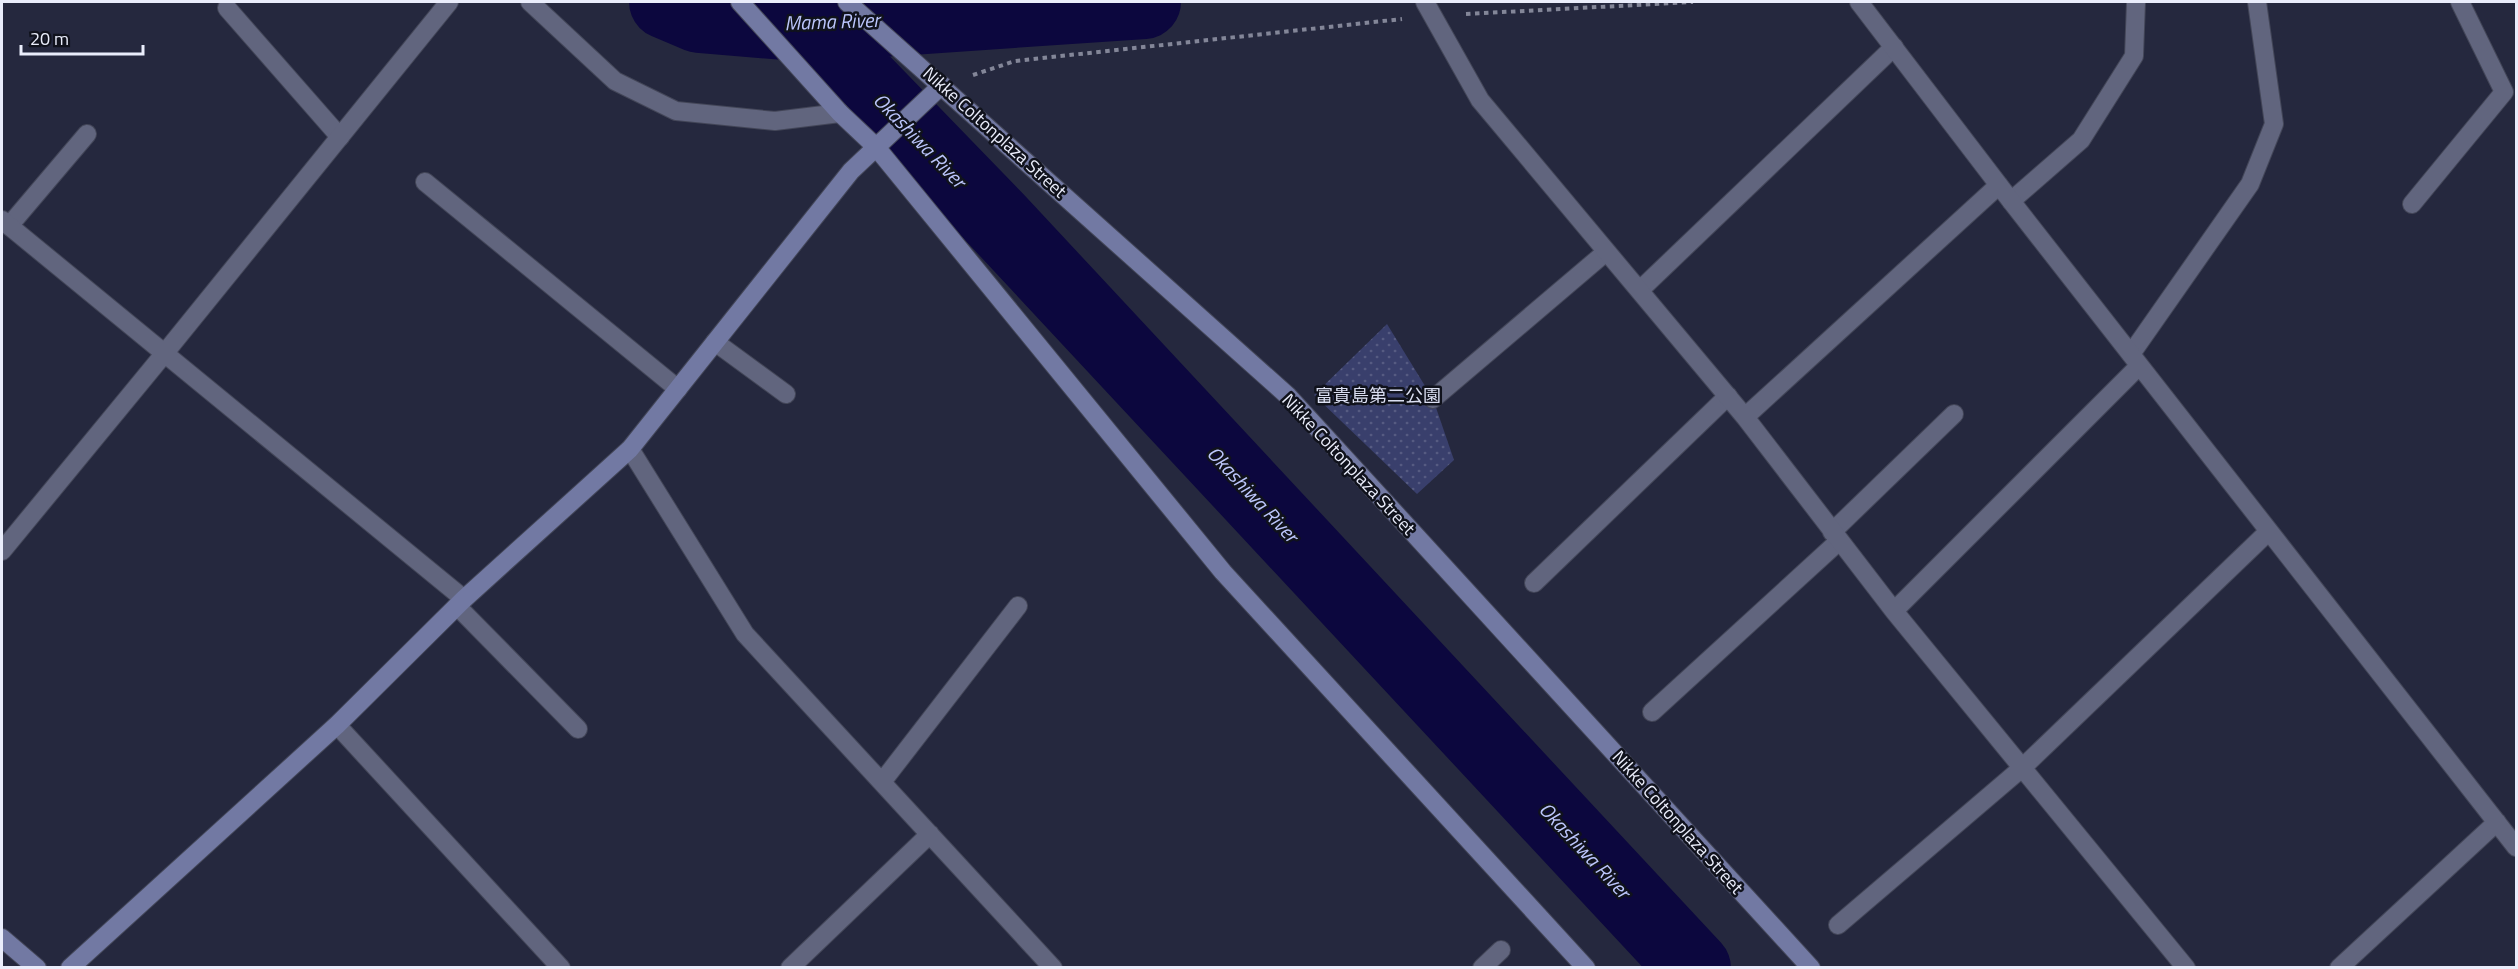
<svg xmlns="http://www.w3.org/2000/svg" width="2518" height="969" font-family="'Titillium Web','Noto Sans JP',sans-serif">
<defs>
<pattern id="green-dots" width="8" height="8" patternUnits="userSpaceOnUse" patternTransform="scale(1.5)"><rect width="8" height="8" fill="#393f6c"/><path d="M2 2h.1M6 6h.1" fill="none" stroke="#565b82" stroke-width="1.8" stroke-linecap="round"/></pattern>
</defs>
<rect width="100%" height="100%" fill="#25283e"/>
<!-- green -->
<path fill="url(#green-dots)" d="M1387,324L1433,399L1454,460L1417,494L1314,395Z"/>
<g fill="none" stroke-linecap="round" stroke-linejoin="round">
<!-- river -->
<path stroke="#0c073e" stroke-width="74" d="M666,2L699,16L808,25L1144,2
M808,25L997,220L1694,968"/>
<defs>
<path id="lane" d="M227,8L340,137
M425,182L678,389
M2011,201L2081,140L2134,56L2136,2
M2412,204L2504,92L2460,2
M9,226L87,134
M1640,290L1894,47
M715,342L786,394
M2131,354L2250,184L2274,124L2257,2
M1433,399L1606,252
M1832,532L1954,414
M1534,583L1728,396
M457,606L578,729
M1652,712L1839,541
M1482,968L1501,950"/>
<path id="street" d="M530,2L615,81L676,111L775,121L840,113
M1425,2L1480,100L1745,417L1894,611L2186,968
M1859,2L2011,201L2516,847
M2,220L464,599
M1745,417L1999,185
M630,449L745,634L1053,968
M2,551L164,354L449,2
M1894,611L2139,366
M337,725L561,968
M882,782L1018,606
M1838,925L2022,768L2269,531
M790,968L930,834
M2339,968L2497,822"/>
<path id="secondary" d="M740,2L840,113L876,147L1223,572L1586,968
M847,2L1288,396L1811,968
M2,938L37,968
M70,968L337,725L464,599L630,449L851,171L942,85"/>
</defs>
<!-- lane casing -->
<use href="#lane" stroke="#434658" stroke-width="20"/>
<!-- street casing -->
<use href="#street" stroke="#434658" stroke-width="20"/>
<!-- secondary casing -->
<use href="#secondary" stroke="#434658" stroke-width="20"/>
<!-- path -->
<path stroke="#838698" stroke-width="4" stroke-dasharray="4.5 4.5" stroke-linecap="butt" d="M1466,14L1693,2
M973,75L1015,61L1402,19"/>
<!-- lane -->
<use href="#lane" stroke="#61657e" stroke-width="18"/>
<!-- street -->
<use href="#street" stroke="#61657e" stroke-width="18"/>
<!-- secondary -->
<use href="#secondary" stroke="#7279a3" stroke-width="18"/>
</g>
<g text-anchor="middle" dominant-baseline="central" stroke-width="5" stroke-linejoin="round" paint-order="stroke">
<!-- street labels -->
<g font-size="18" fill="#eaedfb" stroke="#10121c">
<text transform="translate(995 132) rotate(42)">Nikke Coltonplaza Street</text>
<text transform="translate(1349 464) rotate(47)">Nikke Coltonplaza Street</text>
<text transform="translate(1678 822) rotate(48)">Nikke Coltonplaza Street</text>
</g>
<!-- park labels -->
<g font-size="18" fill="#dbdff2" stroke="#10121c">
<text x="1378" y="395">富貴島第二公園</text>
</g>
<!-- water labels -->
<g font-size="20" font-style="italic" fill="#bcc6fc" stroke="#10121c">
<text transform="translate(832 21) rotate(-2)">Mama River</text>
<text transform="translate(920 140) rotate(46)">Okashiwa River</text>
<text transform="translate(1253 494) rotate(47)">Okashiwa River</text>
<text transform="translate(1585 850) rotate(47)">Okashiwa River</text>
</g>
</g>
<!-- border -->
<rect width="2518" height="969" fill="none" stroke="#eaedfb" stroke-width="6"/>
<!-- scale -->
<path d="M21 45v9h122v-9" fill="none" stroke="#eaedfb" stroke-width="3"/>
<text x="30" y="45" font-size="18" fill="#eaedfb" stroke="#10121c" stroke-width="4.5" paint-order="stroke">20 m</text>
</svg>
